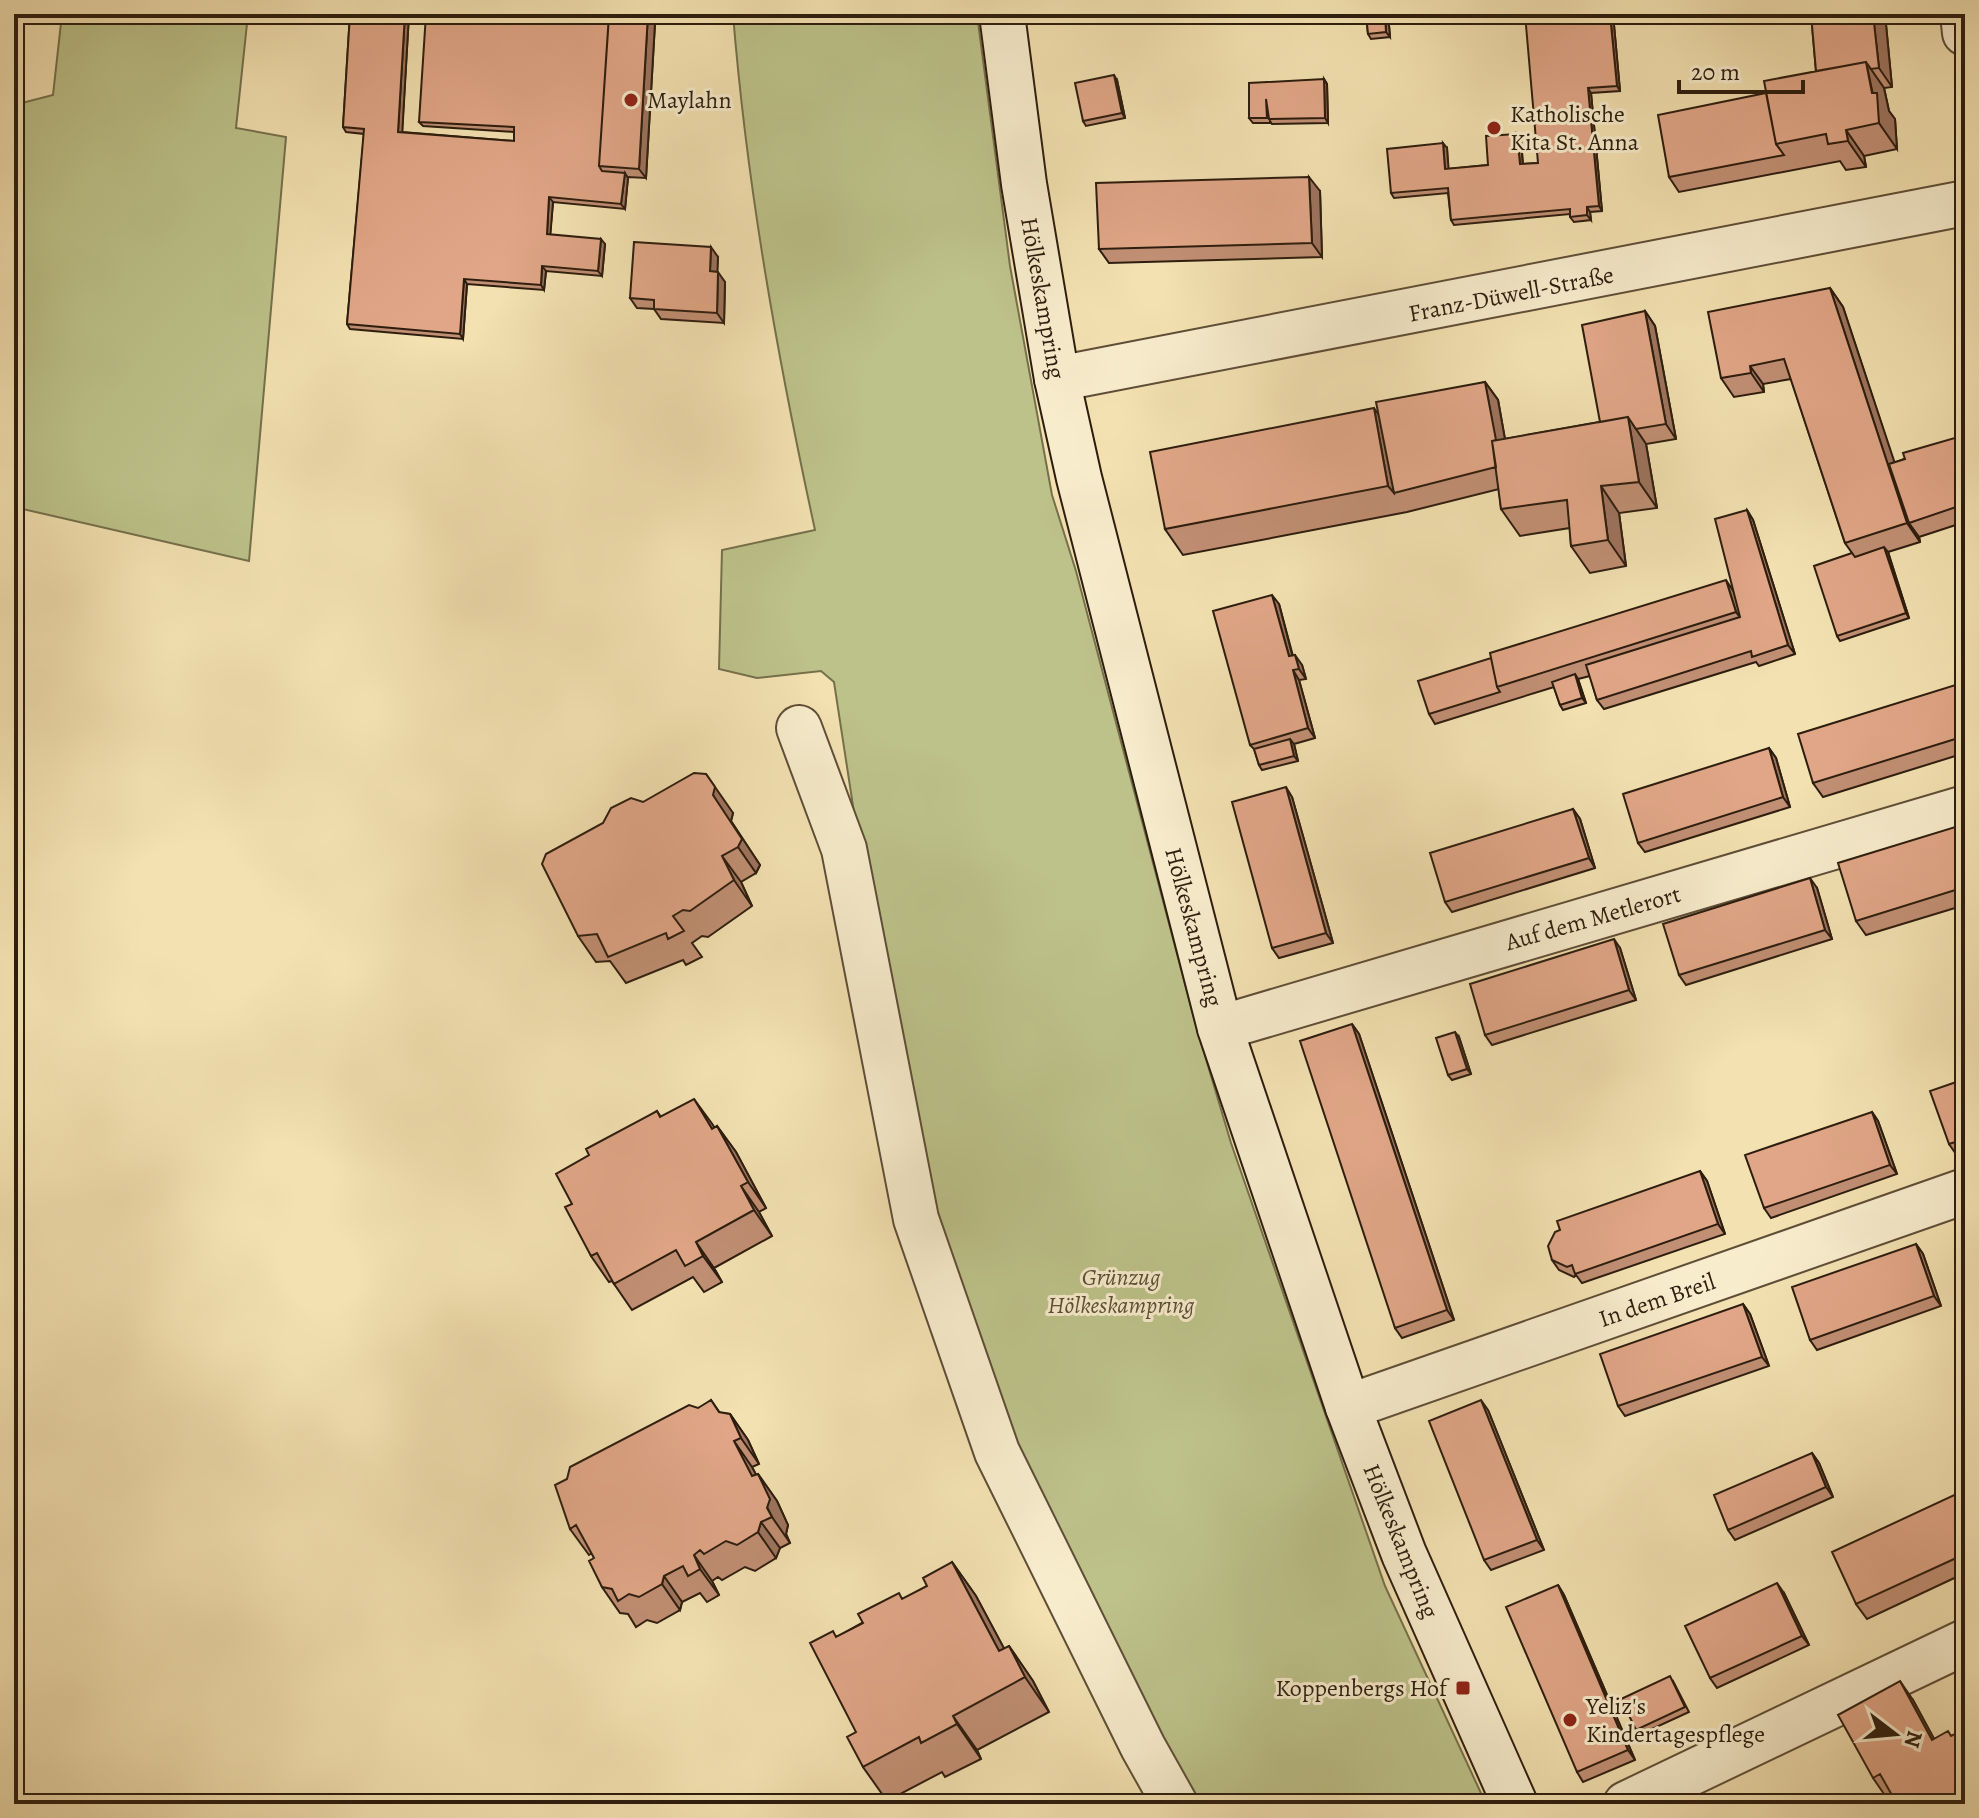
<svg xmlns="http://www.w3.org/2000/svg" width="1979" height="1818" font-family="Alegreya,serif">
<rect width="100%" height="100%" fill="#f3e1b1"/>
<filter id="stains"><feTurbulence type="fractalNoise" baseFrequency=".0025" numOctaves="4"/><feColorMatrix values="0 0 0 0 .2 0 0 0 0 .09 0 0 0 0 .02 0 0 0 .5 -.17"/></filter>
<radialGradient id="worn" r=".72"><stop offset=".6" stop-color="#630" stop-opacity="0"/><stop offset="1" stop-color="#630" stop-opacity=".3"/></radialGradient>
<!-- green -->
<path fill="#bdc28a" stroke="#75704c" stroke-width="2" d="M62,14H248L236,128L286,137L249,561L14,507V105L53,95Z
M733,14H977L1010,266L1052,495L1076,571L1195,1022L1231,1143L1385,1586L1486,1804H1197L1132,1683L1009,1427L941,1235L880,982L834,682L821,671L757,678L719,669L722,550L815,530C778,360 747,188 733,14Z"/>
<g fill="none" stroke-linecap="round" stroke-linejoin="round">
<defs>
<path id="street" d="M1963,14L1965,33
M1057,379L1965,203
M799,728L844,849L916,1219L997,1452L1143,1747L1175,1804
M1220,1028L1965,808
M1348,1407L1965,1191
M1626,1804L1965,1642"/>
<path id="secondary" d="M1002,14L1024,184L1057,379L1079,478L1220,1028L1348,1407L1404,1554L1515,1804"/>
</defs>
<!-- street casing -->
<use href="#street" stroke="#5e4e37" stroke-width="48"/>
<!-- secondary casing -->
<use href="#secondary" stroke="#2d1d0e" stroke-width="48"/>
<!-- street -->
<use href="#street" stroke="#f7eccc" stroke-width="44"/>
<!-- secondary -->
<use href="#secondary" stroke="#f7eccc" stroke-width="44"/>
</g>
<!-- wall -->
<path fill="#c18f74" stroke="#2d1d0e" stroke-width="2" d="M350,14H409L402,132L514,141V132L423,126L419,122L609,16V14H649L655,23L646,178L628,177L625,209L553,202L550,235L605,244L602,276L546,271L544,290L467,284L463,339L350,329L347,324L364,134L346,132L343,127Z
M1070,14H1294V16L1077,24Z
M1366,14H1388L1390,37L1371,39L1368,34Z
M1613,14L1620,91L1591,93L1602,211L1590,212L1591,220L1574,222L1570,217V214L1454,225L1451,220L1448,193L1394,198L1391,193L1447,148L1448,169L1488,165L1517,134L1521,139L1523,164L1538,163Z
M1632,14H1675L1635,18Z
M1811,14H1885L1892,87L1884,88L1889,111L1895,119L1897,149L1864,156L1866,167L1846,170L1840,161L1679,192L1669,177L1766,93L1816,71Z
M1324,79L1327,84L1328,123L1272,124L1270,121V123H1253L1249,118Z
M1117,80L1125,118L1086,126L1083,121Z
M1320,191L1322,257L1109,263L1099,249Z
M718,257L717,272L725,282L724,323L661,319L654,309L637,308L630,298Z
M1830,288L1843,307L1894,463L1965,435V522L1919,537L1920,542L1888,552L1909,618L1840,641L1837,636L1852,553L1845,543L1791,379L1763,384L1764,392L1734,397L1721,378Z
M1645,311L1655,326L1676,439L1646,444L1657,508L1619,513L1626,566L1590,573L1571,546L1570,528L1520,536L1501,509L1499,489L1407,512L1183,555L1165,529L1378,415L1485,382L1498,400L1505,439L1600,422Z
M1747,510L1753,520L1795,654L1759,666L1756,662L1604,709L1597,700L1590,676L1578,679L1586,703L1563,710L1560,705L1554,687L1435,724L1429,714L1491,658L1733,589Z
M1279,604L1293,656L1302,665L1306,679L1299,680L1315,738L1294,744L1298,761L1262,770L1259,765L1254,749L1250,745Z
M1965,682V753L1823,797L1813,783Z
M1769,748L1776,758L1790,807L1645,852L1638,843Z
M1292,797L1333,943L1279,958L1272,948Z
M643,802L733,813L731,821L760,865L756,873L741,882L752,906L708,937L702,936L692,943L702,957L686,965L683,960L626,983L610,961L596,962L578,936Z
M1573,809L1580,819L1595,868L1452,912L1445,902Z
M1965,824V905L1866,935L1856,921Z
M1817,888L1832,939L1686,985L1679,975Z
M1620,948L1636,1000L1492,1045L1485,1035Z
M1352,1024L1359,1034L1454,1320L1402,1338L1395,1328Z
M1459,1037L1471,1074L1452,1080L1448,1075Z
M1965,1079V1151L1956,1154L1949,1144Z
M657,1111L661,1117L715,1128L717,1126L736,1152L766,1208L759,1212L772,1236L714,1268L722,1282L704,1292L693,1277L632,1310L612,1281L609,1282L591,1256L572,1204L589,1155Z
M1872,1112L1878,1121L1897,1174L1771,1218L1764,1208Z
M1700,1171L1707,1181L1725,1234L1582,1283L1576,1275L1574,1277L1559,1270L1552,1260Z
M1916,1244L1923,1254L1941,1306L1817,1350L1810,1340Z
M1743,1304L1750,1314L1769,1366L1625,1416L1618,1406Z
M711,1400L720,1413L730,1414L748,1440L759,1464L752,1467L756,1475L758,1474L777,1501L788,1525L786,1534L790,1543L780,1548L776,1558L755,1571L745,1567L722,1580L718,1577L712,1581L719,1595L707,1602L700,1593L682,1602L680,1610L657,1623L647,1620L636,1627L628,1614L620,1613L602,1587L594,1558L592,1553L589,1555L570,1529Z
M1488,1410L1544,1550L1491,1570L1484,1560Z
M1812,1453L1819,1463L1833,1497L1735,1540L1728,1530Z
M1965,1490V1573L1867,1619L1856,1604Z
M952,1562L976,1596L1004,1649L1009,1646L1033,1681L1049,1712L977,1750L981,1759L945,1777L942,1772L887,1801L863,1767L837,1637L927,1586Z
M1558,1585L1564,1595L1635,1760L1583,1782L1577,1772Z
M1784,1593L1809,1645L1717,1688L1710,1678Z
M1673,1681L1689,1712L1639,1735L1636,1730Z
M1913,1700L1934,1739L1891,1794L1886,1797L1873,1778Z"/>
<!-- shaded-wall -->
<path fill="#9d745e" stroke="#2d1d0e" stroke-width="2" d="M405,14H409L402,137L398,132Z
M648,14L655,23L646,178L639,169Z
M1385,14H1388L1390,37L1386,32Z
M1610,14H1613L1620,91L1617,86Z
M1873,14H1885L1892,87L1879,68Z
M1866,62L1884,88L1889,111L1895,119L1897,149L1879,123Z
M1114,75L1117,80L1125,118L1122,113Z
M1324,79L1327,84L1328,123L1325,118Z
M1588,88L1591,93L1602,211L1599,206Z
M1846,130L1864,156L1866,167L1848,141Z
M1517,134L1521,139L1523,169L1520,164Z
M1443,143L1447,148L1449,174L1445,169Z
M625,173L628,178L625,209L621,204Z
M1309,177L1320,191L1322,257L1312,243Z
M549,197L553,202L550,239L547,234Z
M1587,207L1590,212L1591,220L1587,215Z
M601,239L605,244L602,276L598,271Z
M711,247L718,257L717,281L710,271Z
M542,266L546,271L544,290L541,285Z
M718,272L725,282L724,323L717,313Z
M464,279L467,284L463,339L460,334Z
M1830,288L1843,307L1914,521L1909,523L1919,537L1920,542L1907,523Z
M1645,311L1655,326L1676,439L1666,424Z
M1750,366L1763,384L1764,392L1751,373Z
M1485,382L1498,400L1513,485L1500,466Z
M1374,408L1392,434L1394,493L1388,486Z
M1628,417L1646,444L1657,508L1639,482Z
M1601,486L1619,513L1626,566L1608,540Z
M1747,510L1753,520L1795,654L1788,645Z
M1884,547L1888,552L1909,618L1906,613Z
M1726,580L1736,595L1747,627L1736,612Z
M1272,595L1279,604L1295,666L1289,656Z
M1295,655L1302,665L1306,679L1299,669Z
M1293,670L1299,680L1315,738L1308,728Z
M1575,674L1578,679L1586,703L1582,698Z
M1290,739L1294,744L1298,761L1294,756Z
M1769,748L1776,758L1790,807L1783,797Z
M706,774L733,813L731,821L760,865L756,873L738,847L713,795Z
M1286,787L1292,797L1333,943L1326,933Z
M1573,809L1580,819L1595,868L1589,858Z
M722,856L741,882L752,906L734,880Z
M1810,878L1817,888L1832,939L1825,930Z
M1614,939L1620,948L1636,1000L1629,990Z
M1352,1024L1359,1034L1454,1320L1447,1310Z
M1455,1032L1459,1037L1471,1074L1467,1069Z
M694,1099L713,1125L730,1156L712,1129Z
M1872,1112L1878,1121L1897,1174L1890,1165Z
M717,1126L736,1152L766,1208L748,1182Z
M1700,1171L1707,1181L1725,1234L1718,1224Z
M741,1186L759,1212L772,1236L754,1210Z
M696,1242L714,1268L722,1282L703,1256Z
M1916,1244L1923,1254L1941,1306L1934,1296Z
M1743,1304L1750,1314L1769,1366L1762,1357Z
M1481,1400L1488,1410L1544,1550L1537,1540Z
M730,1414L748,1440L759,1464L741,1438Z
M734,1441L752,1467L770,1501L758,1474L777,1501L788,1525L786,1534L790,1543L772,1517Z
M1812,1453L1819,1463L1833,1497L1826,1487Z
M761,1522L780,1548L776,1558L758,1532Z
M694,1555L712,1581L719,1595L700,1569Z
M952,1562L976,1596L1021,1680L999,1651Z
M664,1576L682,1602L680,1610L662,1584Z
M1777,1583L1784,1593L1809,1645L1802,1636Z
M1558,1585L1564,1595L1635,1760L1628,1750Z
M1009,1646L1033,1681L1049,1712L1025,1677Z
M1900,1681L1913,1700L1945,1759L1932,1740Z
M953,1716L977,1750L981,1759L957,1724Z"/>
<!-- building -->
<path fill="#e0a687" stroke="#2d1d0e" stroke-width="2" d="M350,14H405L398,132L514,141V127L419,122L426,14H577L609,16L599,166L602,171L625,173L621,204L549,197L547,234L601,239L598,271L542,266L541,285L464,279L460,334L347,324L364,129L343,127Z
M609,14H648L639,169L599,166Z
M1366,14H1385L1386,32L1368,34Z
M1525,14H1610L1617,86L1588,88L1599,206L1587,207V215L1570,217V209L1451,220L1448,188L1391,193L1387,149L1443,143L1445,169L1488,165L1486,136L1517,134L1520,164L1538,163Z
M1811,14H1873L1879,68L1871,69L1866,62L1816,71Z
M1866,62L1872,93H1877L1879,123L1846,130L1848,141L1828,144L1826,134L1776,144L1764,81Z
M1114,75L1122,113L1083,121L1075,83Z
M1324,79L1325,118L1269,119L1266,99L1267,118H1249V83Z
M1766,93L1776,144L1784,155L1669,177L1658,115Z
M1309,177L1312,243L1099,249L1096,183Z
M634,242L711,247L710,271L718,272L717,313L654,309V300L630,298Z
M1830,288L1907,523L1845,543L1784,359L1750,366L1751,373L1721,378L1708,312Z
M1645,311L1666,424L1636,429L1628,417L1600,422L1582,325Z
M1485,382L1496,440L1492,441L1496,467L1394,493L1376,402Z
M1374,408L1388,486L1165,529L1150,452Z
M1628,417L1639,482L1601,486L1608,540L1571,546L1567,500L1501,509L1492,441Z
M1965,435V504L1909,523L1889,464L1905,459L1903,453Z
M1747,510L1788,645L1752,657L1751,651L1597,700L1586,665L1740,617L1715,519Z
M1884,547L1906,613L1837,636L1814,566L1852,553L1855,557Z
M1726,580L1736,612L1497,687L1490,653Z
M1272,595L1289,656L1295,655L1299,669L1293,670L1308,728L1250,745L1213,611Z
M1491,658L1497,687L1500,692L1429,714L1418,681Z
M1575,674L1582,698L1560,705L1552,682Z
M1965,682V736L1813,783L1798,734Z
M1290,739L1294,756L1259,765L1254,749Z
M1769,748L1783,797L1638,843L1623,794Z
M694,773L706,774L715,787L713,795L742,839L738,847L722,856L734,880L690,911L683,910L673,916L684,931L668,939L666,933L608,957L597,934L578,936L542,864L546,854L603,823L611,808L631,798L643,802Z
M1286,787L1326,933L1272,948L1232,802Z
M1573,809L1589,858L1445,902L1430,853Z
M1965,824V887L1856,921L1838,863Z
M1810,878L1825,930L1679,975L1663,924Z
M1614,939L1629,990L1485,1035L1470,984Z
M1352,1024L1447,1310L1395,1328L1300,1041Z
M1455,1032L1467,1069L1448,1075L1436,1038Z
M1965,1079V1139L1949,1144L1930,1091Z
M694,1099L712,1129L717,1126L748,1182L741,1186L754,1210L696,1242L703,1256L685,1266L676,1250L614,1284L597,1253L591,1256L565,1207L572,1204L556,1174L589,1155L586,1149L657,1111L660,1117Z
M1872,1112L1890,1165L1764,1208L1745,1155Z
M1700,1171L1718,1224L1575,1274L1572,1265L1567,1267L1552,1260L1548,1246L1555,1232L1560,1230L1557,1221Z
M1916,1244L1934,1296L1810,1340L1792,1287Z
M1743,1304L1762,1357L1618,1406L1600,1354Z
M711,1400L719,1412L730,1414L741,1438L734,1441L752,1476L758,1474L770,1499L767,1508L772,1517L761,1522L758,1532L737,1545L726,1541L704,1554L700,1550L694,1555L700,1569L688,1576L683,1566L664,1576L662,1584L639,1597L629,1594L618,1601L612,1589L602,1587L589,1561L594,1558L576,1525L570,1529L555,1485L567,1479L570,1467L689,1405L698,1408Z
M1481,1400L1537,1540L1484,1560L1429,1421Z
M1812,1453L1826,1487L1728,1530L1714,1495Z
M1965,1490V1554L1856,1604L1832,1552Z
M952,1562L999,1651L1009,1646L1025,1677L953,1716L957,1724L921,1743L919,1737L863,1767L847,1737L856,1732L810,1643L833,1631L836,1637L863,1623L858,1614L899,1593L902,1599L927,1586L923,1578Z
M1777,1583L1802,1636L1710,1678L1685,1626Z
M1558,1585L1628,1750L1577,1772L1506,1607Z
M1670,1676L1685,1707L1636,1730L1621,1699Z
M1900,1681L1932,1740L1948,1731L1951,1736L1965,1729V1804H1897L1880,1774L1873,1778L1838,1715Z"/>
<!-- markers -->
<g fill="#8f2418" stroke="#f7eccc" stroke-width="3">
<circle cx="631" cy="100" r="8"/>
<circle cx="1494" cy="128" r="8"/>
<rect x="1455" y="1680" width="16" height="16" rx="4"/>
<circle cx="1570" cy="1720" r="8"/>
</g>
<g text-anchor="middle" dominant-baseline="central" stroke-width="6" stroke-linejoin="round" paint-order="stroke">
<!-- poi labels -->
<g font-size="24" fill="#2d1d0e" stroke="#f7eccc" text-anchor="start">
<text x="647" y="100">Maylahn</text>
<text x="1510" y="114">Katholische<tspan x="1510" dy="28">Kita St. Anna</tspan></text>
<text x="1447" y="1688" text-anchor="end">Koppenbergs Hof</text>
<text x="1586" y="1706">Yeliz's<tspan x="1586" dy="28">Kindertagespflege</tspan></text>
</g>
<!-- street labels -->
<g font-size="24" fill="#2d1d0e" stroke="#f7eccc">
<text transform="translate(1511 294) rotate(-11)">Franz-Düwell-Straße</text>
<text transform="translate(1043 298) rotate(80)">Hölkeskampring</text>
<text transform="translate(1593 918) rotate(-16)">Auf dem Metlerort</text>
<text transform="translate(1194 927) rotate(75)">Hölkeskampring</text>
<text transform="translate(1657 1300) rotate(-19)">In dem Breil</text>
<text transform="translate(1401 1541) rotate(68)">Hölkeskampring</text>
</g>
<!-- park labels -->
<g font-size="24" font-style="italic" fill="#584f33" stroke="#f7eccc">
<text x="1121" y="1277">Grünzug<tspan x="1121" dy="28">Hölkeskampring</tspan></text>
</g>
</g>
<!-- margin -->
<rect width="1979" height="1818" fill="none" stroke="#f3e1b1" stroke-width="48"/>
<rect x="16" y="16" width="1947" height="1786" fill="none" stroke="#2d1d0e" stroke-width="4"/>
<rect x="24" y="24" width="1931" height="1770" fill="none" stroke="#2d1d0e" stroke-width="2"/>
<!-- north arrow -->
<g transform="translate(1895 1734) rotate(106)" stroke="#f7eccc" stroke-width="6" paint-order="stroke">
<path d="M0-6L14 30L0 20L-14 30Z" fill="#2d1d0e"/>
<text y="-12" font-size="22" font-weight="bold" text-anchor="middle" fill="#2d1d0e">N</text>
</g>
<!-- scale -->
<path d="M1679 80v12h124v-12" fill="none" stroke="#2d1d0e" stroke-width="4"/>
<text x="1691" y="80" font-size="24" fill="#2d1d0e" stroke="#f7eccc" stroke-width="6" paint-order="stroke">20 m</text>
<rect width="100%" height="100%" filter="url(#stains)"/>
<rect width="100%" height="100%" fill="url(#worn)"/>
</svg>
